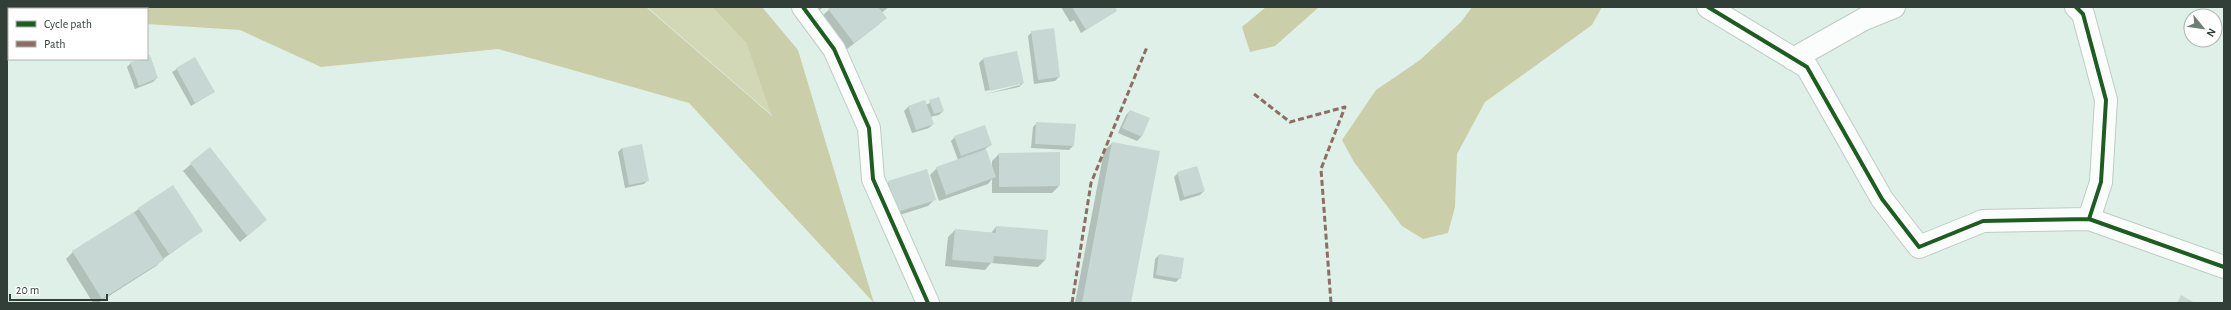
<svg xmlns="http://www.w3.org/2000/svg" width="2231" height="310" font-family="'Alegreya Sans',sans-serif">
<rect width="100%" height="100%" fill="#def0e8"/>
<!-- green -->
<path fill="#d2d8b5" d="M647,7H712L746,43L773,116Z"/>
<!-- forest -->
<path fill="#cacfaa" d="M75,7H646L772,116L746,43L712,7H762L798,50L874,303L689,103L498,49L321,67L240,30L147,24V9H80Z
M1266,7H1319L1275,46L1250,52L1242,27Z
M1472,7H1602L1592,25L1485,102L1457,154L1455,207L1448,233L1423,239L1402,226L1354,162L1342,140L1376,90L1420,60L1461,22Z"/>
<!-- shadow -->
<path fill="#0003" d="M815,7H824L818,11Z
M832,7H889L881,13L885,18L878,25L847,49L822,16Z
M1061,7H1113L1116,11L1081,33L1074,20L1070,22Z
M1032,32L1059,77L1055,81L1034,84L1028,36Z
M1016,52L1023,83L1019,87L986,94L1020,85V83L985,91L979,63L983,59Z
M147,57L157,78L153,82L135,89L127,67L131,63L147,59Z
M195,58L214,92L191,106L172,72Z
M939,98L943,111L939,115L930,117L933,124L929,128L912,133L904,111L908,107L925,101L926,105Z
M1130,111L1149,119L1141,137L1137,141L1118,133L1126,115Z
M1037,123L1073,146L1069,150L1031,148L1033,127Z
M955,137L991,145L985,149L992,169V161L999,154L1059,186L1052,193H992V179L988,184L939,201L930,175L937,168L958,160L951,141Z
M1112,143L1130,303H1075L1104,151Z
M210,148L259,226L240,242L183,171Z
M622,148L648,180L644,184L625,188L618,152Z
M1178,173L1204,191L1200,195L1180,201L1174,177Z
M889,182L935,199L928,206L890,218L882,189Z
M139,209L202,231L163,259L156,266L98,303H93L66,259L73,252Z
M996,227L1045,260L1038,267L991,263L985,270L945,266L948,237L955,230L991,233Z
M1159,255L1180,278L1176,282L1153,278L1155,259Z"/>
<!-- building -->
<path fill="#c7d7d3" d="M831,7H878L887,18L854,43L828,9Z
M1072,7H1115L1117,11L1086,30Z
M1054,28L1060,77L1038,80L1031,31Z
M1017,51L1024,83L990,91L983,58Z
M150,55L158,78L139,86L130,62L147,59V56Z
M195,57L215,92L195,103L176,68Z
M939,97L944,111L934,114L929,100Z
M925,100L934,124L916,130L908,106Z
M1130,110L1150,118L1142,137L1122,128Z
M1036,122L1076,124L1074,146L1035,144Z
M985,125L992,145L961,156L954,136Z
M1112,142L1160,151L1131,303H1082Z
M642,144L649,181L629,185L622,148Z
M210,147L267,220L247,236L190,163Z
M986,149L996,177L946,195L936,167Z
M1060,152V186L999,187V153Z
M1197,166L1205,191L1184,197L1177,172Z
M927,169L936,200L897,212L888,181Z
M173,185L203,231L169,254L138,208Z
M134,212L164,260L102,299L72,251Z
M996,226L1048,230L1046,260L994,256L993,263L952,260L955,229L996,233Z
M1159,254L1184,258L1181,279L1156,275Z
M2181,295L2195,303H2177Z"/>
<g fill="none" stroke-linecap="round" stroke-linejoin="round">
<defs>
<path id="minor" d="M803,7L834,49L869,128L873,179L928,303
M1708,7L1807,67L1882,199L1919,247L1983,221L2089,219L2224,267
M2076,7L2083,14L2106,100L2101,182L2089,219
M1793,59L1864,19L1894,7"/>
</defs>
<!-- minor casing -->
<use href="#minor" stroke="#beccc5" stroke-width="24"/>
<!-- minor -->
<use href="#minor" stroke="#fafdfc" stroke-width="22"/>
<!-- quiet -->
<path stroke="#8d6e63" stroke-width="3" stroke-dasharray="6 3" stroke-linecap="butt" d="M1254,94L1290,122L1345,107L1321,169L1331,303
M1072,303L1091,183L1147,47"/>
<defs>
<path id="cycleway" d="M803,7L834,49L869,128L873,179L928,303
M1708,7L1807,67L1882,199L1919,247L1983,221L2089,219L2224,267
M2076,7L2083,14L2106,100L2101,182L2089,219"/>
</defs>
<!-- cycleway casing -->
<use href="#cycleway" stroke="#fff" stroke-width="6"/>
<!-- cycleway -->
<use href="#cycleway" stroke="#1b5e20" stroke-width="4"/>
</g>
<!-- border -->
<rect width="2231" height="310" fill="none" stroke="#323f39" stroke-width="16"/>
<!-- legend -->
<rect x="8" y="8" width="140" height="52" fill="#ffffff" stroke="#adb2b0"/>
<rect x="16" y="21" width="20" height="6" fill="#1b5e20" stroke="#adb2b0"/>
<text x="44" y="28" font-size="12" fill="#323f39">Cycle path</text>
<rect x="16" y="41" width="20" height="6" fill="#8d6e63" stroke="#adb2b0"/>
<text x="44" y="48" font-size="12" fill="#323f39">Path</text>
<!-- north arrow -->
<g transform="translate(2203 28) rotate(119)"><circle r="19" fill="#ffffff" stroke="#adb2b0"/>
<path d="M0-3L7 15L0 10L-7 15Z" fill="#6e7d76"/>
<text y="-6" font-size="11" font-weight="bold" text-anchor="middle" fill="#323f39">N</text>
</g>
<!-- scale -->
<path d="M10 294v6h97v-6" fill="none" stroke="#323f39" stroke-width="2"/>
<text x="16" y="294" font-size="12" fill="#323f39" stroke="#ffffff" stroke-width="3" paint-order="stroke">20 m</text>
</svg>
